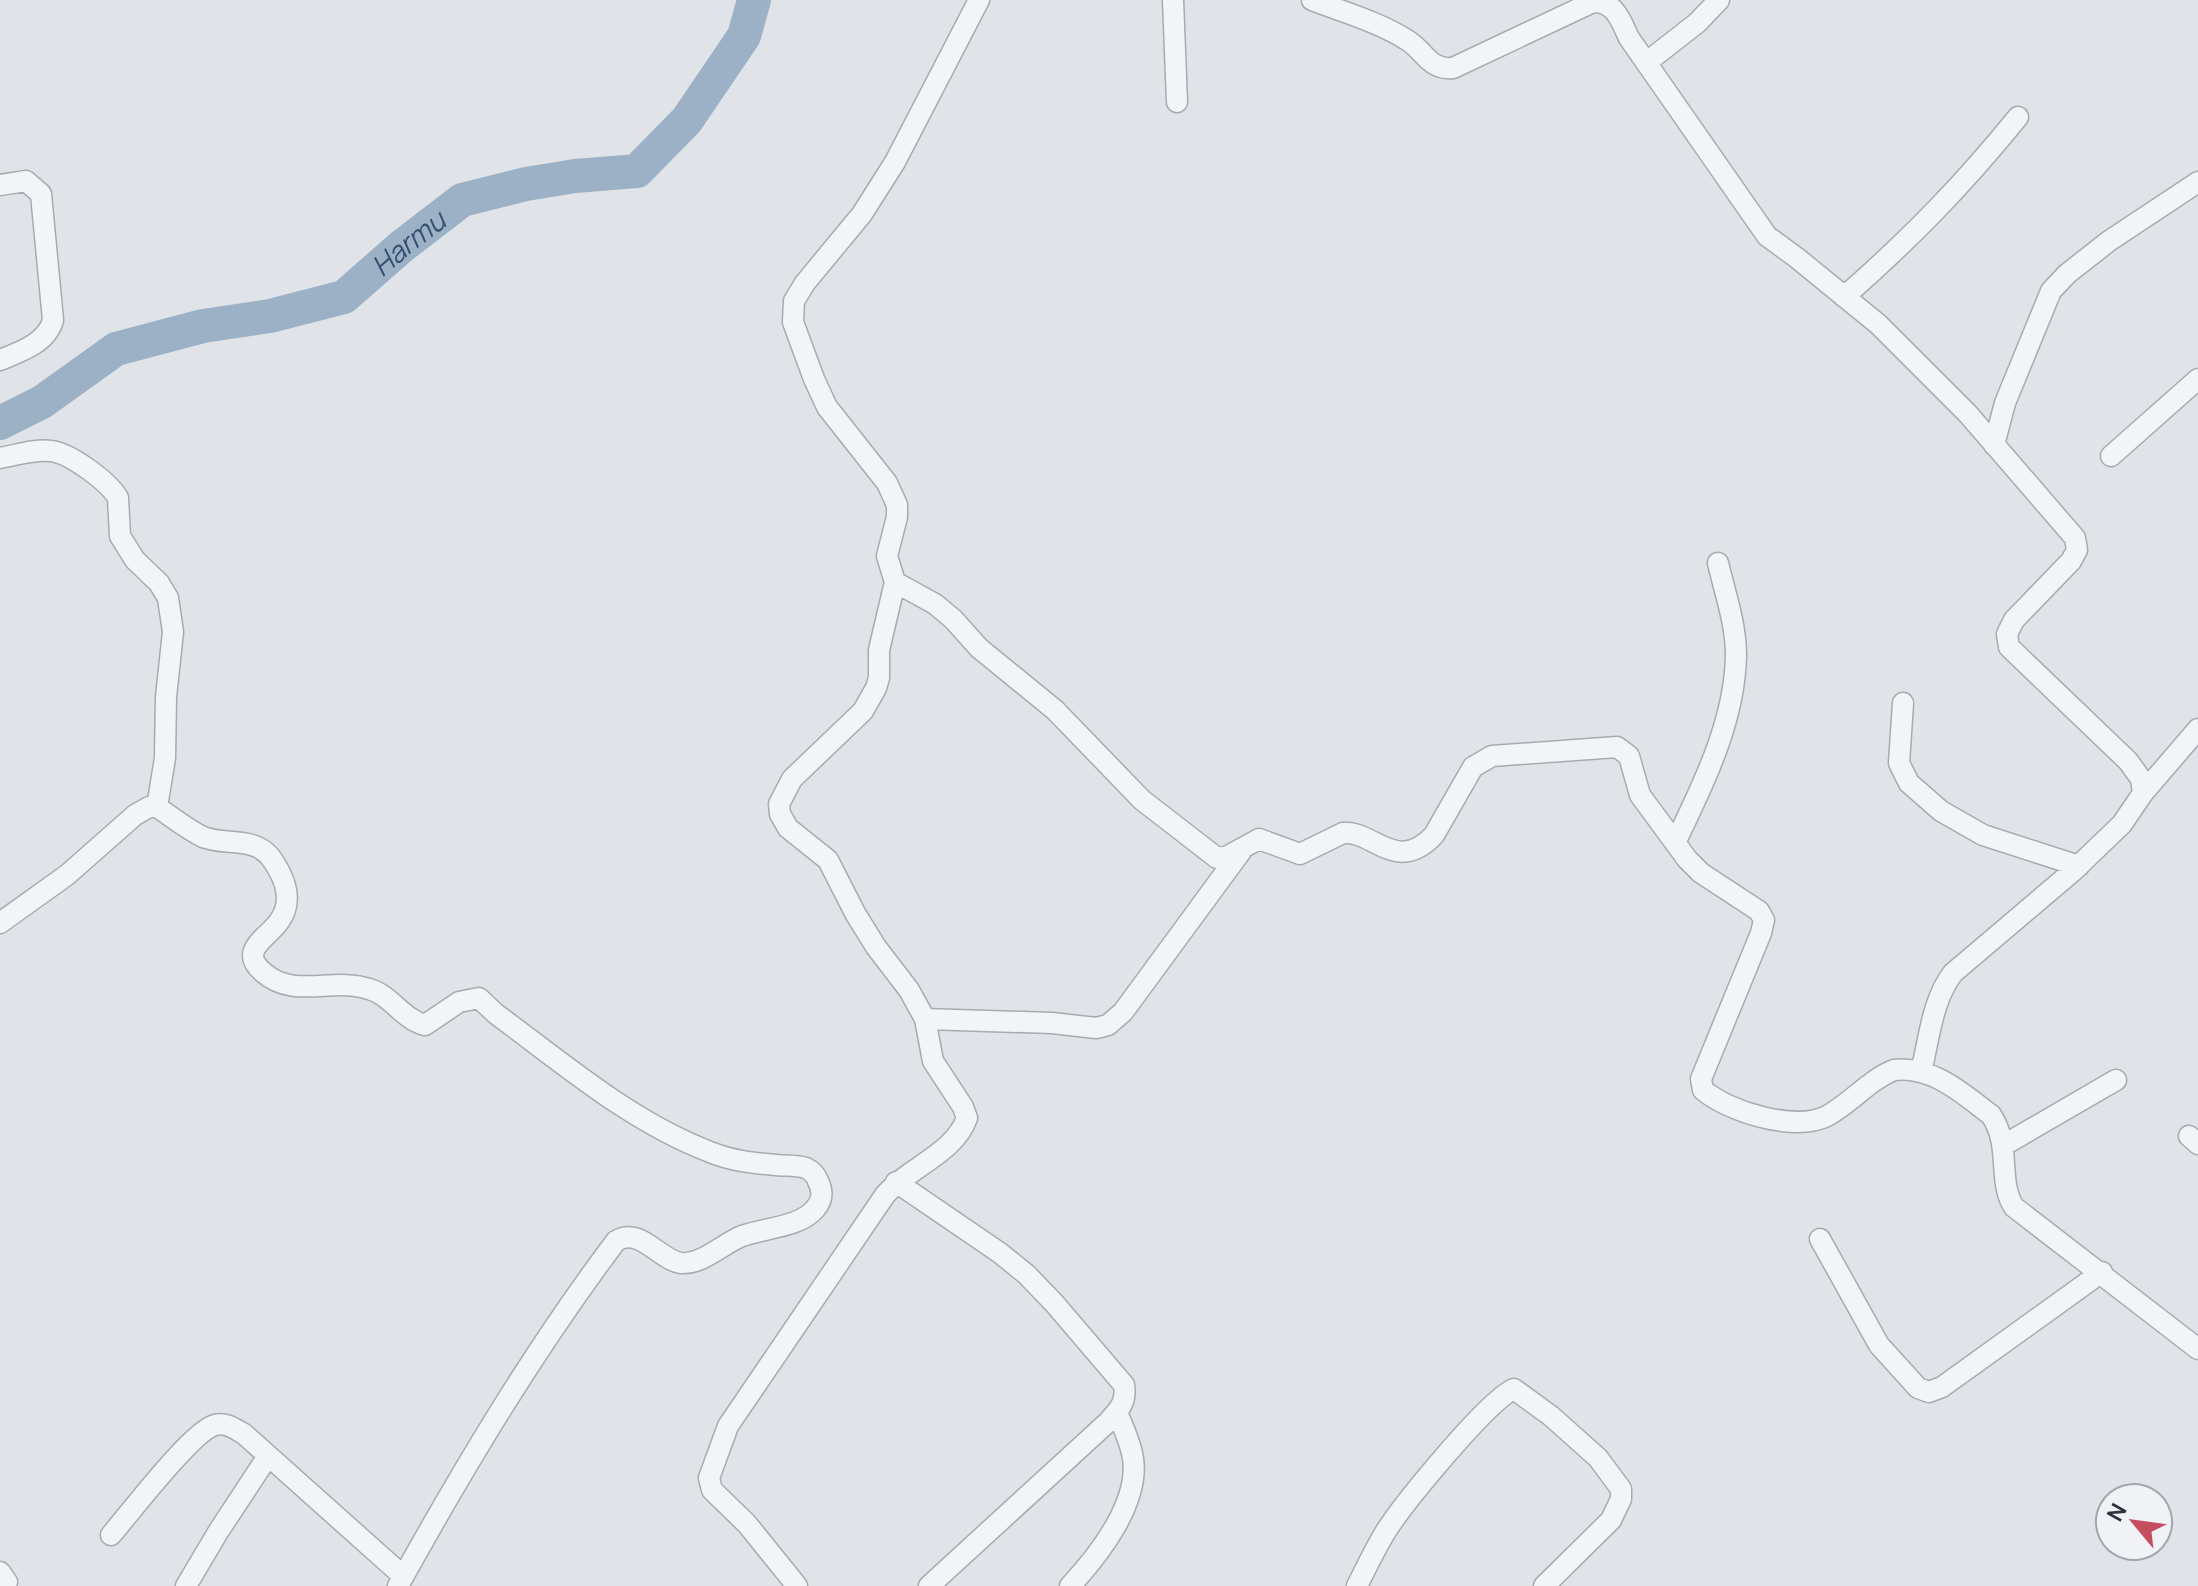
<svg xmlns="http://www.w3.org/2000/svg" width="2198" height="1586" font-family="Manrope,sans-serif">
<rect width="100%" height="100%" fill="#e0e4e8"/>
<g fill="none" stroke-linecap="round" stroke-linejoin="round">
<!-- river -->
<path stroke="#9db1c6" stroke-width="34" id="s1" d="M0,423L42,402L116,349L203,326L270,316L344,297L401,247L462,200L526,184L575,176L637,171L687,120L744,36L754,0"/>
<defs>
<path id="minor" d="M1173,0L1177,102
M1312,0C1343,12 1379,22 1407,40C1425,51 1429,70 1453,68L1593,2C1615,1 1621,21 1629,38L1767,236L1797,258L1878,324L1968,414L2075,538L2077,550L2071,561L2014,620L2007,634L2009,647L2128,761L2141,779L2143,793L2122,824L2072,872L1953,973C1932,1000 1929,1040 1921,1072
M1647,62L1697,23L1719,0
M0,185L26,181L41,194L53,320C47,343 20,352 0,360
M1844,297C1910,239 1963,185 2018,117
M1994,445L2005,403L2051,291L2067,274L2109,241L2198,182
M2111,456L2198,379
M0,458C17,455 34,449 51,451C70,453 109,482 118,498L120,536L135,560L159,583L168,598L173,632L166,697L165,758L157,807
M895,582L935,604L953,619L979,648L1055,710L1142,800L1217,858L1228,856L1259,839L1300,854L1343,833C1373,830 1397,875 1434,835L1473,767L1492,756L1617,747L1629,756L1640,795L1687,859L1701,873L1759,911L1764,920L1761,933L1701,1079L1703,1090C1729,1112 1795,1132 1827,1116C1851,1103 1869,1080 1894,1070C1933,1066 1962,1093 1991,1115C2012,1146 1997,1181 2014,1207L2198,1349
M1903,703L1899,763L1909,783L1941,811L1983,835L2079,866
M2143,793L2198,729
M1675,843C1703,785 1735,721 1736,655C1736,624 1725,593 1718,563
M0,923L67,875L135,815L149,807H157C172,817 187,829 203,837C225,846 255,836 271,858C284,876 294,900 280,920C269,938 236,950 264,973C294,999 333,977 369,989C391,995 402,1019 425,1025L459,1002L479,998L496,1014C564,1064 631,1122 710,1152C732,1161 753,1163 776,1165C785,1166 797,1165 806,1168C812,1171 816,1175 818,1181C823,1191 823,1200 815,1209C800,1227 764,1228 742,1236C724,1243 702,1265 681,1263C659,1260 640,1226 616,1241C534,1350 464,1467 398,1586
M925,1019L1052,1023L1096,1028L1108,1025L1123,1012L1242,850
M2189,1136L2198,1144
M2004,1145L2116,1080
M896,1182L1000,1253L1026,1274L1054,1303L1124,1385C1127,1402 1119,1410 1108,1422L929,1586
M1820,1239L1879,1345L1918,1388L1929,1392L1942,1387L2102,1272
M111,1535C130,1513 192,1431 215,1425C226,1422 235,1429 244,1434L403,1576
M0,1572L7,1582L6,1586
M186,1586L218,1532L268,1456
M797,1586L747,1524L712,1490L709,1478L728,1426L885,1195C909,1167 954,1154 967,1118L963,1107L933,1061L925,1019L909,990L876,947L855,913L828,860L788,828L780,814L779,804L792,779L863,711L876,688L879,678V650L895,582L887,556L897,517V505L887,483L827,407L814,379L793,322L794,301L805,283L862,214L895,162L979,0
M1070,1586C1099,1555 1143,1499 1132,1453C1129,1439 1122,1425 1117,1412
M1357,1586C1366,1568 1375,1549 1386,1531C1404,1503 1487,1401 1514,1389L1551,1416L1598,1458L1621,1489V1499L1611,1520L1544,1586"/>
</defs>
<!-- minor casing -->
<use href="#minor" stroke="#a6abb2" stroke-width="23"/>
<!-- minor -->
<use href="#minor" stroke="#f3f4f7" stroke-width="20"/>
</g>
<g text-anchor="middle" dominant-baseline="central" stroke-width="6" stroke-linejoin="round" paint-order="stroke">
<!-- water labels -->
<g font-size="28" font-style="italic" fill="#365170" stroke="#f0f2f6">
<text stroke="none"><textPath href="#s1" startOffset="456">Harmu</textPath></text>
</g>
</g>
<!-- north arrow -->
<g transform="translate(2134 1522) rotate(299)"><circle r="38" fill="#f0f2f6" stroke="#a1a5ad" stroke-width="2"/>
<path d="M0-6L14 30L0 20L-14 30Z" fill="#c64c5f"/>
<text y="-12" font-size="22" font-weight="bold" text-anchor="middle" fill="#2a323f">N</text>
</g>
</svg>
